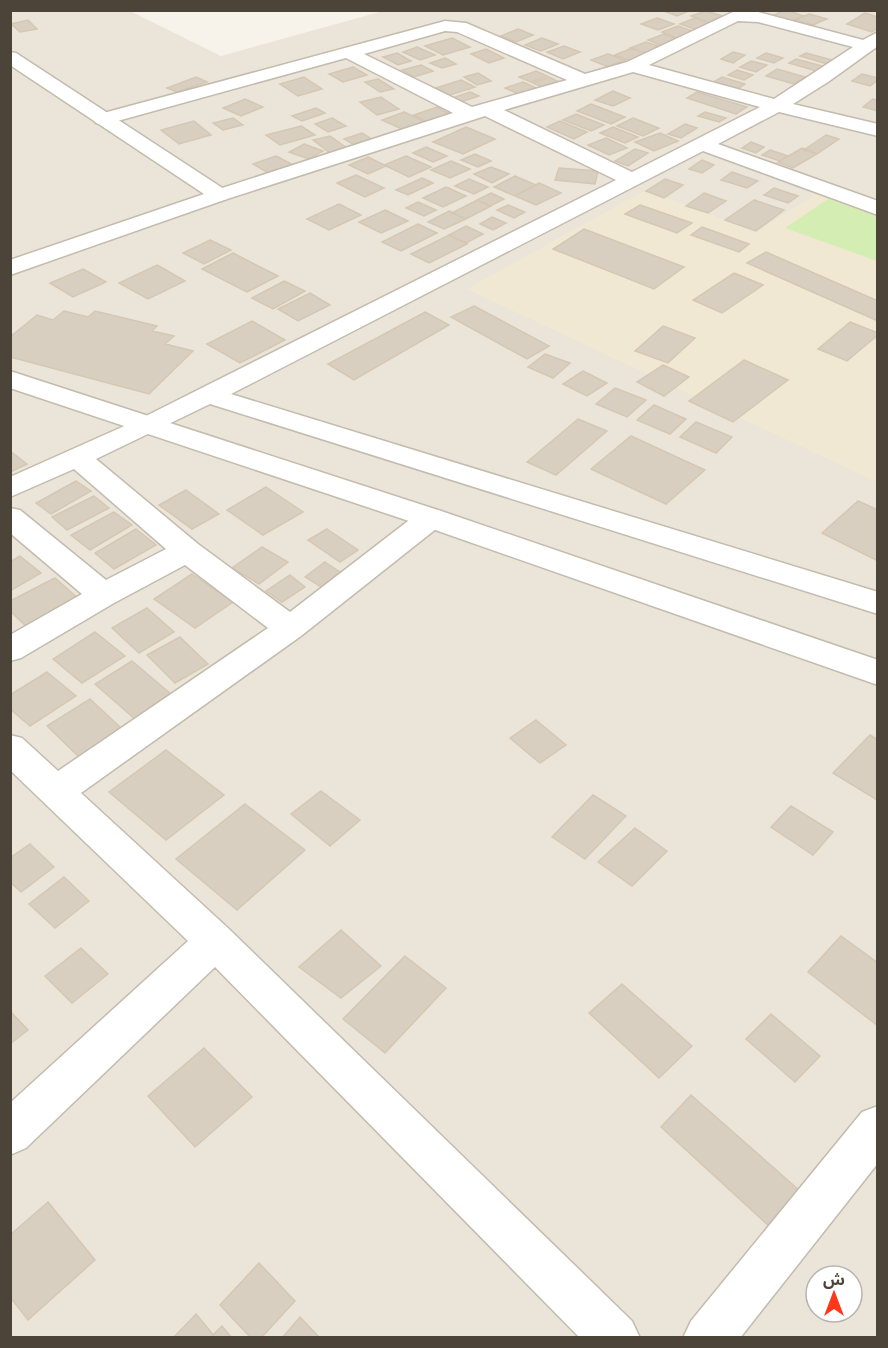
<svg xmlns="http://www.w3.org/2000/svg" width="888" height="1348" font-family="'Fira Sans Condensed','Noto Sans Arabic',sans-serif">
<rect width="100%" height="100%" fill="#f7f3eb"/>
<!-- residential -->
<path fill="#ebe5d9" fill-rule="evenodd" d="M10,11H130L221,56L383,11H877V1337H11ZM816,1276H852V1312H816Z"/>
<!-- education -->
<path fill="#f1e8d4" d="M646,190L755,232L819,193L877,213V482L467,289Z"/>
<!-- green -->
<path fill="#d4edb2" d="M828,199L877,216V261L785,228Z"/>
<!-- building -->
<path fill="#d9cfc0" stroke="#d5c7b2" stroke-width="1.5" d="M661,10H691L677,16Z
M785,10H787L803,16L789,22L772,16Z
M706,11L723,16L708,22L691,16Z
M865,13L878,17V28L872,32L847,24Z
M809,14L827,19L813,25L795,20Z
M657,18L674,24L658,30L641,24Z
M695,18L712,24L697,30L680,24Z
M28,20L37,29L20,32L11,24Z
M678,26L695,32L679,39L662,32Z
M518,29L533,35L516,42L501,36Z
M664,34L681,40L665,47L648,40Z
M452,38L470,47L443,55L425,46Z
M542,38L558,44L541,51L525,45Z
M646,42L664,48L647,54L630,48Z
M564,46L580,52L563,59L547,52Z
M417,47L435,55L420,60L403,52Z
M632,48L649,55L633,62L615,55Z
M486,49L504,58L489,63L471,54Z
M733,52L745,55L733,63L721,59Z
M397,53L411,61L398,65L383,57Z
M766,53L783,58L774,63L757,58Z
M806,53L840,62L834,66L800,56Z
M608,54L625,60L608,67L591,60Z
M445,58L456,64L442,68L430,63Z
M796,59L830,68L823,73L789,63Z
M751,61L767,65L756,72L740,67Z
M421,65L433,71L414,77L402,70Z
M353,67L367,75L343,82L329,74Z
M777,69L805,77L794,84L766,76Z
M737,70L753,75L744,80L728,75Z
M536,71L547,76L531,82L519,77Z
M478,73L491,81L477,85L464,77Z
M862,74L878,78V80L870,86L852,81Z
M196,77L207,82L177,92L167,88Z
M304,77L322,89L298,96L280,84Z
M549,77L561,83L545,88L533,83Z
M722,77L745,84L734,91L710,84Z
M378,79L394,89L380,92L365,82Z
M461,80L475,87L450,95L436,88Z
M523,82L538,89L521,95L505,88Z
M613,91L630,98L613,106L595,100Z
M470,92L479,96L461,102L452,98Z
M697,92L747,107L736,114L687,98Z
M381,97L399,109L377,115L360,102Z
M245,99L263,107L241,116L223,108Z
M873,99L878,101V111L863,107Z
M591,104L625,117L611,124L577,111Z
M437,107L453,116L429,123L414,115Z
M316,108L325,113L302,121L292,116Z
M404,112L428,123L406,131L382,120Z
M705,112L726,118L719,122L698,116Z
M576,114L604,125L591,131L563,120Z
M233,118L243,125L223,130L213,123Z
M332,118L346,126L328,132L315,124Z
M633,118L659,128L643,136L617,126Z
M194,121L211,135L179,144L161,130Z
M560,121L587,132L574,139L547,127Z
M685,124L697,128L681,138L668,134Z
M301,126L315,135L280,145L266,135Z
M466,127L495,139L463,154L433,142Z
M613,127L638,137L625,143L600,133Z
M362,133L373,140L356,146L344,139Z
M660,133L678,141L654,151L635,142Z
M826,135L839,139L817,154L804,150Z
M330,136L347,148L330,153L313,140Z
M606,138L627,148L609,155L588,145Z
M751,142L764,147L756,153L742,148Z
M304,144L323,151L309,159L289,152Z
M426,147L447,156L433,162L413,153Z
M802,148L817,154L793,168L778,162Z
M635,149L648,153L628,166L615,161Z
M770,150L788,156L780,161L762,155Z
M475,154L491,161L478,167L461,160Z
M276,156L295,166L272,175L253,164Z
M406,156L431,167L409,177L384,165Z
M368,157L386,166L368,174L349,165Z
M702,160L714,165L702,173L689,169Z
M451,161L470,169L450,178L431,170Z
M491,167L509,174L492,183L474,174Z
M559,168L598,171L595,184L555,180Z
M732,172L758,181L747,188L721,180Z
M356,175L384,188L365,197L337,183Z
M515,176L536,185L515,196L494,187Z
M422,178L433,183L408,195L396,190Z
M469,179L488,187L474,194L455,186Z
M665,179L683,185L664,198L646,191Z
M539,183L561,193L536,205L515,196Z
M446,187L466,196L443,207L423,198Z
M774,188L798,196L788,203L764,195Z
M491,193L504,199L490,206L477,200Z
M704,193L726,201L708,213L686,206Z
M477,200L491,206L466,219L452,213Z
M754,200L784,210L756,231L725,220Z
M418,202L436,210L424,216L406,208Z
M339,204L361,215L329,230L307,219Z
M508,205L525,212L514,218L497,210Z
M640,205L692,223L677,233L625,214Z
M385,210L408,221L381,233L359,222Z
M449,211L466,219L444,229L428,222Z
M492,217L506,223L493,230L480,224Z
M418,224L437,233L401,251L382,242Z
M466,226L483,234L466,243L449,235Z
M702,227L749,244L739,252L691,235Z
M584,229L684,267L654,289L553,249Z
M449,235L467,244L429,263L411,254Z
M210,240L231,250L204,264L183,253Z
M766,252L878,301V321L747,263Z
M233,253L278,276L247,292L202,269Z
M157,265L185,281L148,299L119,283Z
M83,269L106,282L73,297L50,283Z
M734,273L763,285L722,313L693,300Z
M284,281L305,291L273,309L252,298Z
M310,293L330,305L298,321L278,309Z
M474,306L549,346L527,359L451,317Z
M64,311L88,317L95,311L157,326L152,331L174,336L165,344L193,351L149,394L10,357V337L37,315L53,320Z
M425,312L449,325L354,380L328,364Z
M252,321L285,340L240,363L207,344Z
M850,322L878,333V335L847,361L818,349Z
M663,326L695,338L668,363L635,351Z
M545,354L570,363L553,378L528,367Z
M744,360L788,380L733,422L689,401Z
M663,365L689,377L664,396L637,382Z
M583,371L607,383L587,396L563,384Z
M615,388L646,400L627,417L596,404Z
M654,405L686,419L670,434L637,420Z
M578,419L607,431L556,475L527,462Z
M696,422L732,437L716,453L680,437Z
M631,436L705,470L666,504L591,469Z
M10,451L27,464L10,472Z
M76,481L91,491L51,514L36,503Z
M266,487L303,512L263,535L227,510Z
M186,490L219,514L192,529L159,505Z
M94,496L109,508L67,530L52,517Z
M858,501L878,510V561L822,533Z
M114,512L132,525L90,550L71,535Z
M136,529L156,545L114,569L95,553Z
M327,529L358,550L340,562L308,540Z
M262,547L288,562L259,584L232,568Z
M20,556L41,573L10,591V562Z
M325,562L343,574L323,588L305,577Z
M192,574L233,602L195,628L154,599Z
M290,575L305,587L282,602L266,591Z
M55,578L79,599L27,627L10,611V601Z
M147,608L174,632L139,653L112,628Z
M95,632L125,656L82,683L53,659Z
M180,637L208,664L175,683L147,655Z
M132,661L172,695L135,719L95,684Z
M47,672L76,696L30,726L10,709V695Z
M90,699L122,729L79,757L47,726Z
M536,720L566,745L540,763L510,738Z
M870,735L878,740L877,800L833,773Z
M166,750L224,795L166,840L109,792Z
M321,791L360,820L330,846L291,814Z
M593,795L626,816L585,859L552,837Z
M245,804L305,850L237,910L176,859Z
M791,806L833,832L813,855L771,827Z
M635,828L667,851L632,886L598,862Z
M30,844L54,867L21,892L10,882V858Z
M64,877L89,901L55,928L29,904Z
M341,930L381,966L341,998L299,967Z
M841,936L878,963V1026L808,972Z
M81,948L108,974L72,1003L45,976Z
M405,956L446,988L385,1053L343,1019Z
M622,984L692,1046L659,1078L589,1013Z
M10,1011L28,1030L10,1044Z
M771,1014L820,1056L795,1082L746,1039Z
M204,1048L252,1097L195,1147L148,1096Z
M691,1095L800,1191L770,1227L661,1127Z
M48,1202L95,1260L28,1320L10,1297V1235Z
M259,1263L295,1301L261,1338H251L220,1305Z
M196,1314L216,1338H173Z
M300,1317L320,1338H282Z
M222,1326L232,1338H210Z"/>
<g fill="none" stroke-linecap="round" stroke-linejoin="round">
<defs>
<path id="minor" d="M735,11L758,12L863,40L878,32V46L828,82L793,104L878,124V136L779,112L718,144L878,201V215L703,151L231,394L878,592V614L210,404L96,459L198,544L290,612L421,511L431,509L441,511L446,518L441,525L301,636L81,793L229,929L632,1321L640,1338H580L215,967L26,1148L10,1155V1103L188,941L10,770V735L22,738L58,771L268,628L185,565L114,603L21,658L10,661V635L82,594L10,533V508L20,510L106,580L166,549L74,469L10,497V477L140,419L616,180L485,116L227,199L220,201L213,199L209,195L213,191L453,113L346,58L103,125L96,123L93,119L96,115L445,21L466,23L585,74L627,62ZM738,21L758,22L853,47L774,99L649,65ZM445,31L457,32L567,80L472,107L364,54ZM633,72L760,107L632,172L504,110Z
M878,1106V1163L740,1338H683L691,1321L862,1112Z"/>
<path id="tertiary" d="M10,52L16,53L227,191L231,195L227,199L10,275V260L204,194L10,65Z
M10,371L441,511L878,660V685L421,525L10,388Z"/>
</defs>
<!-- minor casing -->
<use href="#minor" stroke="#c3bbad" stroke-width="3"/>
<!-- tertiary casing -->
<use href="#tertiary" stroke="#c3bbad" stroke-width="3"/>
<!-- minor -->
<use href="#minor" fill="#fff" fill-rule="evenodd"/>
<!-- tertiary -->
<use href="#tertiary" fill="#fff" fill-rule="evenodd"/>
</g>
<!-- border -->
<rect width="888" height="1348" fill="none" stroke="#4c4438" stroke-width="24"/>
<!-- north arrow -->
<g transform="translate(834 1294)"><circle r="28" fill="#ffffff" stroke="#b7b4af" stroke-width="1.5"/>
<path d="M0-4.5L10 22L0 15L-10 22Z" fill="#ff371a"/>
<text y="-9" font-size="16" font-weight="bold" text-anchor="middle" fill="#4c4438">ش</text>
</g>
</svg>
